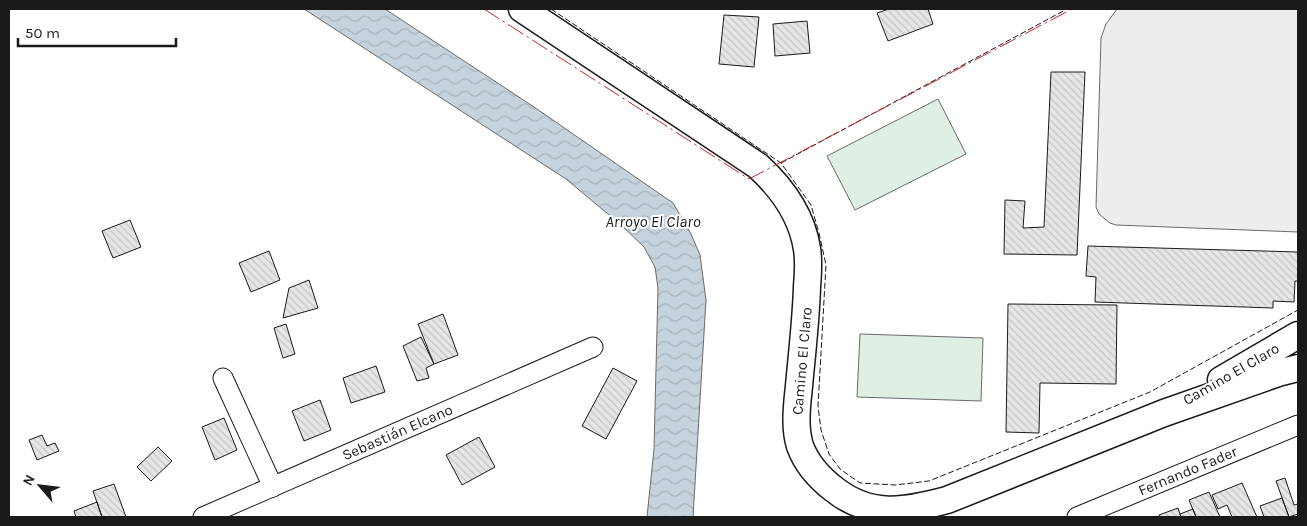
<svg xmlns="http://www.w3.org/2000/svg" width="1307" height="526" font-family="Karla,sans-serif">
<defs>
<pattern id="water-waves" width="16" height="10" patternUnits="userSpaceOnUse" patternTransform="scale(1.25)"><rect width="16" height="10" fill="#c6d2dc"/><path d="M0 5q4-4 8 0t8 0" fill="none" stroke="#aab4bc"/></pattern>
<pattern id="building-back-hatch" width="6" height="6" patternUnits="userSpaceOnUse" patternTransform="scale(1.25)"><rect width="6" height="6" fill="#e6e6e6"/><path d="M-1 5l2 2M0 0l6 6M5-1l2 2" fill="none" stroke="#c5c5c5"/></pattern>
</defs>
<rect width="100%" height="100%" fill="#fff"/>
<!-- pitch -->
<path fill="#e0efe3" stroke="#6a6a6a" d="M938,99L966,154L855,210L827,156Z
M860,334L983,338L981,401L857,397Z"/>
<!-- parking -->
<path fill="#ededed" stroke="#6a6a6a" d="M1117,9H1298V232L1116,225L1110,223L1099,214L1096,207L1101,38L1106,24Z"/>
<!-- water -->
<path fill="url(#water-waves)" stroke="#6a6a6a" d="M304,9H385L534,107L673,203L691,234L700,255L706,300L693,517H647L654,449L658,288L655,267L644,247L620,224L566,179Z"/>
<!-- building -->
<path fill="url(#building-back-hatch)" stroke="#1a1a1a" d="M889,9H928L933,24L888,41L877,13Z
M724,15L759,17L754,67L719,64Z
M807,21L810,53L775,56L773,24Z
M1051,72H1085L1077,255L1004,254L1005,200L1025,201L1023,228L1044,227Z
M130,220L141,247L113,258L102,231Z
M1088,246L1298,252V281H1295L1294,302L1273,301V308L1095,302L1096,277L1086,276Z
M269,251L280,280L251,292L239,263Z
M309,280L318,308L283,318L289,288Z
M1008,304L1117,305L1116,384L1040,383L1039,433L1006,432Z
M443,314L458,355L434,364L418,324Z
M286,324L295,354L283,358L274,328Z
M421,337L434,364L426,368L429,378L417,381L403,346Z
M376,366L385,392L351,403L343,378Z
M613,368L637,381L606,439L582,426Z
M320,400L331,430L304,441L292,411Z
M224,418L237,450L215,460L202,427Z
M42,435L47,446L55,443L59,451L37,460L29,440Z
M479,437L495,467L462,485L446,455Z
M158,447L172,461L151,481L137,467Z
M1285,478L1294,505L1298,504V514L1289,517L1276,481Z
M1242,483L1257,517H1232L1227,505L1218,509L1212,495Z
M114,484L126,517H102L93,491Z
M1209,492L1220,517H1196L1189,500Z
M1282,498L1289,517H1264L1260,506Z
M97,502L102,517H76L74,511Z
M1178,508L1181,517H1160L1159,515Z
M1193,509L1196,517H1181L1180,514Z"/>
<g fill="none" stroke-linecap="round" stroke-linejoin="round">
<defs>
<g id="street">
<path d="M223,378L273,487"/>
<path id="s1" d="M203,517L593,347"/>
<path id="s2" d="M1077,517L1298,425"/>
</g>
<path id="secondary" d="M522,9L758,166C782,188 802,216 807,249C809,261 808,275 807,287C806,320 802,353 799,386C797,405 794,427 800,446C807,465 819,478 835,490C871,518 906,511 947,500L1164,413L1278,373L1298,368
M1221,380L1298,335"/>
</defs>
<!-- street casing -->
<use href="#street" stroke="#1a1a1a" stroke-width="21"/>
<!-- secondary casing -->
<use href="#secondary" stroke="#1a1a1a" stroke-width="29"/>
<!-- street -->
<use href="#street" stroke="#fff" stroke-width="19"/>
<!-- secondary -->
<use href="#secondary" stroke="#fff" stroke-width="26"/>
<!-- fence -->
<path stroke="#1a1a1a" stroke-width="1" stroke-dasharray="6 2.5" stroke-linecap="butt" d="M551,9L781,163L811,205L819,233L826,265L818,406L821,430L829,454L840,469L860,483L895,485L929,481L1150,392L1298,310
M781,163L1067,9"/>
<!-- power -->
<path stroke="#c62828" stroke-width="1" stroke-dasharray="18 4 2.5 4" stroke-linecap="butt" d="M484,9L749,179L1072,9"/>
</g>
<g text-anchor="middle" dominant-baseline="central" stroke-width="4" stroke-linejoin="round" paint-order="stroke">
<!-- street labels -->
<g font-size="15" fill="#1a1a1a" stroke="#fff">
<text transform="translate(802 361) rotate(-85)">Camino El Claro</text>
<text transform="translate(1231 374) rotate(-30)">Camino El Claro</text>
<text stroke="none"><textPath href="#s1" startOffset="212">Sebastián Elcano</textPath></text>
<text stroke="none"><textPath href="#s2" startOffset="120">Fernando Fader</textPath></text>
</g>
<!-- water labels -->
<g font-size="16" font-style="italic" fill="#1a1a1a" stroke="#fff">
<text x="653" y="221">Arroyo El Claro</text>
</g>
</g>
<!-- border -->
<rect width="1307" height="526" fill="none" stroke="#1a1a1a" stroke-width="20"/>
<!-- north arrow -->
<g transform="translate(40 486) rotate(298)" stroke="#ffffff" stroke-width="4" paint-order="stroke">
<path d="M0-4L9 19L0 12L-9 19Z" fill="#1a1a1a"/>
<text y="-8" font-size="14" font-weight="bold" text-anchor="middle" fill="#1a1a1a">N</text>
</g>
<!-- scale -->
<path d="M18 38v8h158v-8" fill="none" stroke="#1a1a1a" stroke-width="2.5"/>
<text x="25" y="38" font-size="15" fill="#1a1a1a" stroke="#ffffff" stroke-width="4" paint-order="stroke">50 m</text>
</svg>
